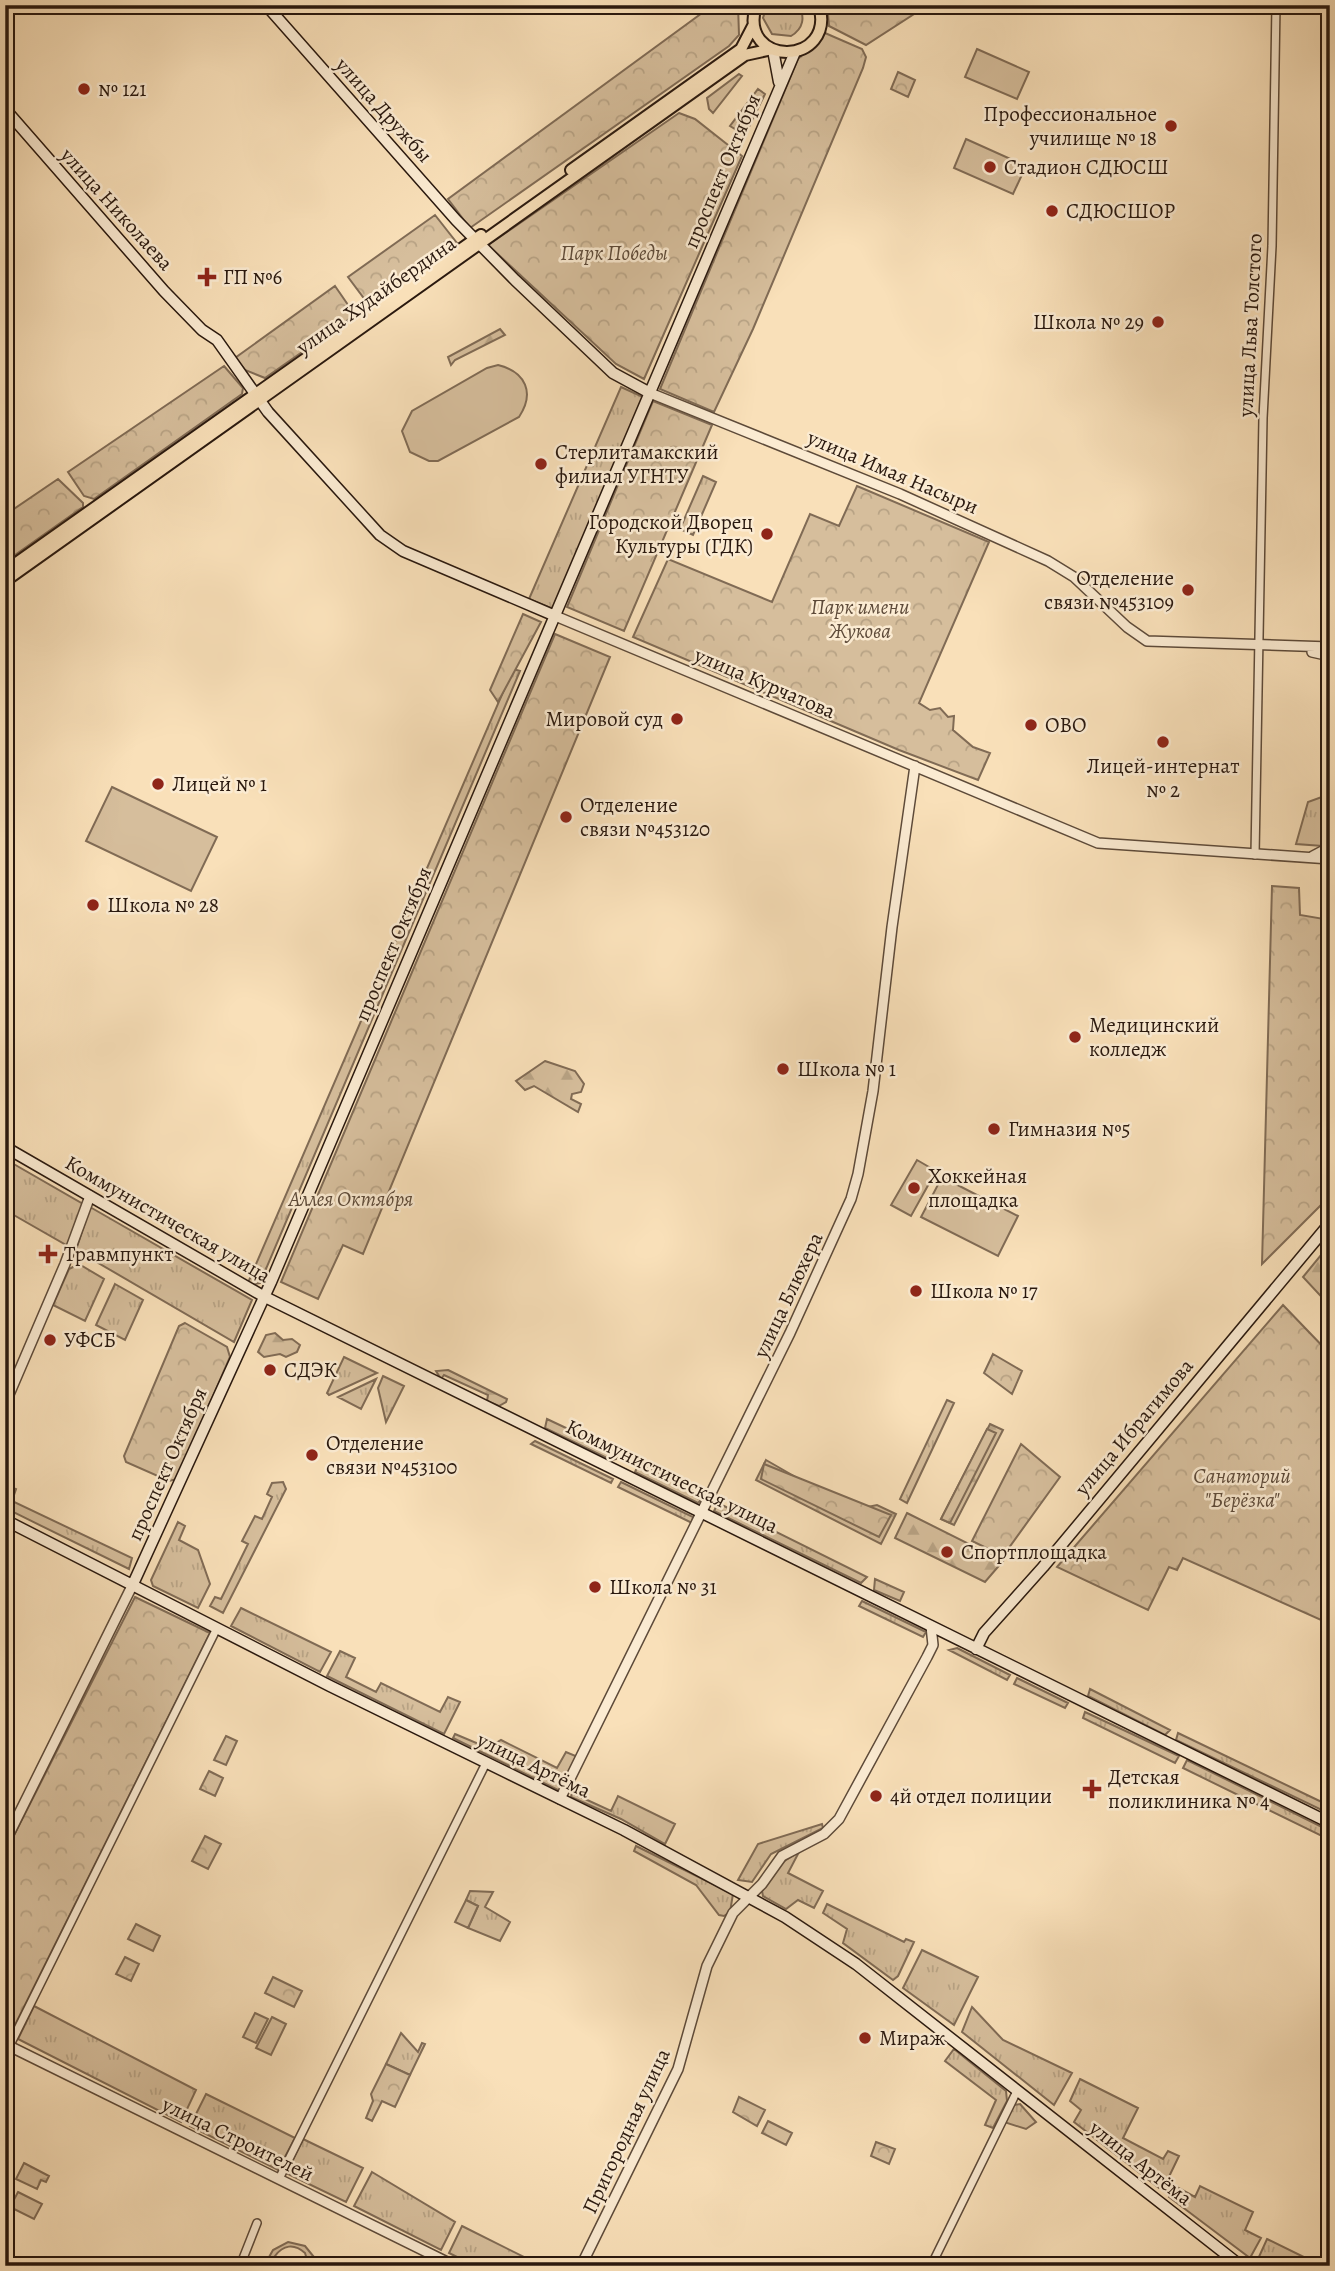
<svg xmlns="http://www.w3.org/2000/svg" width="1335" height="2271" font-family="Alegreya,serif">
<defs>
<pattern id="grass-tufts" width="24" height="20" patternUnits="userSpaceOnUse" patternTransform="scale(1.75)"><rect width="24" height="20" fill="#d6be9c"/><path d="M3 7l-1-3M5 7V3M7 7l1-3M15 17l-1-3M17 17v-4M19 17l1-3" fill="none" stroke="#b8a385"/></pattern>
<pattern id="forest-firs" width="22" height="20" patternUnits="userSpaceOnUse" patternTransform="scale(1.75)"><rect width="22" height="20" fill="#d6be9c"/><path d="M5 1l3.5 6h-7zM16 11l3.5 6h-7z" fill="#b8a385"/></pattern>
<pattern id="park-crowns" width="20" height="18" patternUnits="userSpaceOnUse" patternTransform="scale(1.75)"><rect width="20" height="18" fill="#d6be9c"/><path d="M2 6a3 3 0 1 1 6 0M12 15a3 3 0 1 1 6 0" fill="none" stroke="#b8a385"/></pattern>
</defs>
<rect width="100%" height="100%" fill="#f9e0b9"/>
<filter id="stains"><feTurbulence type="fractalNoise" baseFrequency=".00286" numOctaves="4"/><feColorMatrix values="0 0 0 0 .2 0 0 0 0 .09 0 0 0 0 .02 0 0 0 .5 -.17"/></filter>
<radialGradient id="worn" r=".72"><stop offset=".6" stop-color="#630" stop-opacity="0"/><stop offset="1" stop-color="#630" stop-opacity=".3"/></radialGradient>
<!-- grass -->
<path fill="url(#grass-tufts)" stroke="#806b55" stroke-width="2" d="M767,5H798C806,17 803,29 791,36L772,34L763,18Z
M739,74L742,76L713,113L709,109L707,98Z
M758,89L765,94L745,135L730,126Z
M621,387L643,397L553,609L529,599Z
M703,476L716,482L693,535L680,529Z
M513,669L520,671L260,1283L247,1285Z
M1330,794L1329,839L1323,846L1296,844L1308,802Z
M5,1159L83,1204L68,1246L5,1210Z
M90,1207L252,1300L234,1342L76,1250Z
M79,1264L104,1279L85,1321L53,1305L69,1269Z
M115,1284L143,1300L125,1340L96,1325Z
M344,1357L377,1373L329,1395L327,1393Z
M383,1376L404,1386L386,1422L378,1388Z
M376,1379L361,1409L338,1397Z
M947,1400L954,1403L907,1503L900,1499Z
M547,1419L619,1453L616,1459L611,1460L545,1428Z
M535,1441L613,1479L611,1483L531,1444Z
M639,1463L706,1495L698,1503L635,1472Z
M283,1482L286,1489L223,1613L210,1606L215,1597L221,1599L248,1544L242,1541L255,1516L262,1519L272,1497L267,1494L272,1483Z
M621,1482L693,1517L692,1523L618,1487Z
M5,1485L16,1489L12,1501L132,1558L129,1569L5,1508Z
M718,1503L867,1577L861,1583L714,1511Z
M178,1522L185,1526L179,1540L198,1550L210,1584L198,1608L153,1586L151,1580Z
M875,1579L904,1592L900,1601L874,1590Z
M862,1601L926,1632L923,1637L859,1606Z
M241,1608L331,1652L320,1672L231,1626Z
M957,1648L1010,1675L1007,1680L949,1650Z
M340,1651L355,1658L346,1677L376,1692L381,1683L440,1712L448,1697L460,1702L444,1734L327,1676Z
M1017,1678L1068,1703L1065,1708L1014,1684Z
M1090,1689L1170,1730L1165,1735L1088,1696Z
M1085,1712L1179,1756L1175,1763L1083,1718Z
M1178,1733L1330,1806V1814L1176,1740Z
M455,1734L488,1748L501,1740L557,1768L566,1752L578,1757L562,1792L453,1738Z
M1187,1760L1330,1831V1840L1183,1768Z
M572,1793L611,1811L618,1796L675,1824L665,1844L621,1819L571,1797Z
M822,1824L823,1828L771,1854L752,1882L738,1880L758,1844Z
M636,1846L733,1894L730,1912L724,1916L719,1915L696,1885L634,1851Z
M799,1852L788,1873L823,1891L814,1908L798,1900L786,1909L763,1896L762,1891L778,1865Z
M470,1891L493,1892L485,1907L510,1922L500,1941L468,1928L478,1906L466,1900Z
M827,1904L904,1942L906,1939L914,1942L898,1976L893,1980L843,1943L847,1929L823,1913Z
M922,1950L978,1977L954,2025L903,1988Z
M34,2006L196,2090L181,2122L18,2039Z
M972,2007L1003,2040L1072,2073L1054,2105L962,2032Z
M401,2033L418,2052L422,2043L425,2044L410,2075L386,2064Z
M954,2049L1006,2091L1007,2101L993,2128L985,2125L996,2100L945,2061Z
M1080,2079L1138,2108L1123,2138L1163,2159L1168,2151L1179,2156L1164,2187L1159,2188L1074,2122L1081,2110L1070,2101Z
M206,2094L295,2138L278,2170L190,2126Z
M1020,2104L1036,2122L1026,2129L1004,2122L1014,2105Z
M303,2139L363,2168L346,2202L286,2173Z
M372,2172L455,2222L441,2250L354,2206Z
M1173,2185L1195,2197L1200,2186L1253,2212L1245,2230L1261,2238L1250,2258L1169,2197Z
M462,2226L542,2266H475L449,2253Z
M1267,2239L1314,2262L1312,2266H1258V2259Z"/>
<!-- forest -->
<path fill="url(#forest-firs)" stroke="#806b55" stroke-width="2" d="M500,329L505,335L455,360L451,365L448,357Z
M545,1061L575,1071L584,1084L581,1092L572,1094L571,1099L581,1104L578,1112L534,1086L525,1090L516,1081Z
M1330,1244V1306L1303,1277Z
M275,1333L283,1340L292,1339L300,1345L297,1352L286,1357L280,1354L264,1357L258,1352L266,1335Z
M448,1370L507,1399L506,1402L499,1406L487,1401L488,1395L444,1375L441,1379L436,1371Z
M990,1424L1003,1430L954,1525L941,1519Z
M766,1460L853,1510L877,1505L896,1514L881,1544L756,1480Z
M907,1513L1003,1561L985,1582L895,1538Z"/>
<!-- park -->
<path fill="url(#park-crowns)" stroke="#806b55" stroke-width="2" d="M713,5H738L739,35L729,46L470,228L448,199Z
M833,5H928L866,45L829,26L828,14Z
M825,33L862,49L866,57L863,68L753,329L714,412L660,389L798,59Z
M898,72L915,80L908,97L891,89Z
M679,113L695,119L742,156L644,379L616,364L488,245Z
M435,215L457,243L369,305L348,277Z
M335,286L355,315L265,378L245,370L235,358Z
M224,366L243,388L242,394L94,499L84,496L68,472Z
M653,401L712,425L624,631L567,607Z
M58,479L83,503V507L5,562V515Z
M857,486L989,542L919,703L930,710L940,708L948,717L954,716L953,730L973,747L990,753L978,780L899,750L633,637L668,559L772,602L810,514L839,526Z
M523,614L541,622L498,702L490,690Z
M555,634L610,657L363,1254L343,1245L318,1299L281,1282Z
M1272,886L1299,888L1300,915L1330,920V1020L1322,1204L1262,1264Z
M1283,1305L1330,1354V1624L1183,1558L1177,1570L1169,1567L1148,1610L1057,1567Z
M185,1323L227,1347L230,1357L177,1479L169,1481L126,1462L124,1456L179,1326Z
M993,1354L1022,1371L1012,1394L984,1373Z
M987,1429L996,1433L950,1523L941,1519Z
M1021,1444L1060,1477L1003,1556L972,1541Z
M764,1464L891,1515L879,1537L761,1479Z
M135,1597L210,1633L10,2035L5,2032V1853Z
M209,1771L223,1778L215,1796L200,1789Z
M205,1836L221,1844L208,1869L192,1861Z
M466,1900L478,1906L468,1928L455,1922Z
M125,1957L139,1964L131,1981L116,1974Z
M273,1977L302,1991L294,2007L265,1993Z
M386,2064L410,2075L395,2107L382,2101L372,2121L366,2118L373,2101L371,2094Z
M739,2097L765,2110L757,2126L733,2112Z
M768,2121L792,2133L786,2145L762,2133Z
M876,2142L895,2149L889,2164L871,2156Z
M24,2163L49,2176L46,2182L41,2180L37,2189L16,2179Z"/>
<!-- pitch -->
<path fill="#d6be9c" stroke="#806b55" stroke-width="2" d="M977,49L1029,72L1017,99L965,77Z
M966,139L1026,166L1013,194L954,168Z
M498,365C526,372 535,393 519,417L438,461H429L410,452L402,431L412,411L487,368Z
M112,787L217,837L191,891L86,841Z
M917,1160L936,1171L911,1216L891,1205Z
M942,1177L1018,1216L998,1256L921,1217Z
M226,1736L237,1741L226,1765L214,1760Z
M136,1924L160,1936L153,1951L128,1939Z
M255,2013L268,2019L256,2043L243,2037Z
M272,2017L286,2024L271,2055L256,2048Z
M18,2192L42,2204L34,2219L10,2207Z
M288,2242L305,2246L318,2262L317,2266H309L305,2253C294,2243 283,2245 275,2256L293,2266H264L273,2250Z"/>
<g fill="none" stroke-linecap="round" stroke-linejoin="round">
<defs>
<path id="minor" d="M1255,855L1263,418L1272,246L1276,5
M5,2055L217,1628
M279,2179L486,1763
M5,2261L26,2266
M240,2266L257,2223
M931,2266L1017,2091"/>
<path id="tertiary" d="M650,393L900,494L1048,561L1074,577L1127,627L1147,641L1330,647
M553,615L1098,843L1330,859
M1312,652L1330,656
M1313,856L1330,847
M5,1404L65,1264L90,1196
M560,1799L790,1333L851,1199L858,1174L873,1091L892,927L915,766
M5,1842L133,1584
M5,2044L455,2266
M581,2266L678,2069L707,1966L733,1913L762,1884L782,1856L824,1834L839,1819L927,1657L933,1645L931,1626"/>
<path id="secondary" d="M266,5L456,220L515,280L613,373L650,393
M773,50L779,82
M5,109L164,291L202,330L217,340L268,412L380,535L403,551L553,615
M5,1147L263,1296L1330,1823
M5,1520L330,1686L624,1830L785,1917L856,1964L1241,2266
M133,1584L271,1282L795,52
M976,1649L984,1633L1043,1567L1330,1223"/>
<path id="primary" d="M756,5C737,68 837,67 819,5
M571,170L741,49L753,26
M5,571L481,235
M5,581L745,55L772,49"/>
</defs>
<!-- minor casing -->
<use href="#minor" stroke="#5d4a39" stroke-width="10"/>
<!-- tertiary casing -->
<use href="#tertiary" stroke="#5d4a39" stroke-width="12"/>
<!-- secondary casing -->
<use href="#secondary" stroke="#29180e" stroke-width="13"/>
<!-- primary casing -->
<use href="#primary" stroke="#29180e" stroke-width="14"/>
<!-- minor -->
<use href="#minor" stroke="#fbebd2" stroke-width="7"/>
<!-- tertiary -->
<use href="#tertiary" stroke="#fbebd2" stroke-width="9"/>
<!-- secondary -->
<use href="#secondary" stroke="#fbebd2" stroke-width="10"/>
<!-- primary -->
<use href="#primary" stroke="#f9e0b9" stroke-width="10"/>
</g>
<!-- markers -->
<g fill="#8f2418" stroke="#fbebd2" stroke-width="2.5">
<circle cx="84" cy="89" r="7"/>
<circle cx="1171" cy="126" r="7"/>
<circle cx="990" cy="167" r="7"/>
<circle cx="1052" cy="211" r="7"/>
<path d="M203.5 266.5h7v7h7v7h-7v7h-7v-7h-7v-7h7z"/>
<circle cx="1158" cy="322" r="7"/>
<circle cx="541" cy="464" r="7"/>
<circle cx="767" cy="534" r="7"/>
<circle cx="1188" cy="590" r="7"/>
<circle cx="677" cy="719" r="7"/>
<circle cx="1031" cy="725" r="7"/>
<circle cx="1163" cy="742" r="7"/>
<circle cx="158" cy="784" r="7"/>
<circle cx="566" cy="817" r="7"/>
<circle cx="93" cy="905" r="7"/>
<circle cx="1075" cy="1037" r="7"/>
<circle cx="783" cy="1069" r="7"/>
<circle cx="994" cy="1129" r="7"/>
<circle cx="914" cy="1188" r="7"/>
<path d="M44.5 1243.5h7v7h7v7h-7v7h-7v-7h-7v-7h7z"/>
<circle cx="916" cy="1291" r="7"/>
<circle cx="50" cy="1340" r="7"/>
<circle cx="270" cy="1370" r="7"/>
<circle cx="312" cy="1455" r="7"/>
<circle cx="947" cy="1552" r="7"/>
<circle cx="595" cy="1587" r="7"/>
<path d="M1088.5 1778.5h7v7h7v7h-7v7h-7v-7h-7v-7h7z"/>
<circle cx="876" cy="1796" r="7"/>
<circle cx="865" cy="2038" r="7"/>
</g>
<g text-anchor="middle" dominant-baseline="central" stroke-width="5" stroke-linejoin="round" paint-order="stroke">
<!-- poi labels -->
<g font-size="21" fill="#29180e" stroke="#fbebd2" text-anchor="start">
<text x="98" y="89">№ 121</text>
<text x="1157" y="114" text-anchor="end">Профессиональное<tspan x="1157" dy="24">училище № 18</tspan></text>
<text x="1004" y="167">Стадион СДЮСШ</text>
<text x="1066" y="211">СДЮСШОР</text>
<text x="223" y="277">ГП №6</text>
<text x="1144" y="322" text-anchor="end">Школа № 29</text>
<text x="555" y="452">Стерлитамакский<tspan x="555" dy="24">филиал УГНТУ</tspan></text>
<text x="753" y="522" text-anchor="end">Городской Дворец<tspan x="753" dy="24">Культуры (ГДК)</tspan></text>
<text x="1174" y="578" text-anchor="end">Отделение<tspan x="1174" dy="24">связи №453109</tspan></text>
<text x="663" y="719" text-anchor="end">Мировой суд</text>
<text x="1045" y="725">ОВО</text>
<text x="1163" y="766" text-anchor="middle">Лицей-интернат<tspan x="1163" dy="24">№ 2</tspan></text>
<text x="172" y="784">Лицей № 1</text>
<text x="580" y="805">Отделение<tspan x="580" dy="24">связи №453120</tspan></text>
<text x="107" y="905">Школа № 28</text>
<text x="1089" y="1025">Медицинский<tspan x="1089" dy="24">колледж</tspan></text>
<text x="797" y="1069">Школа № 1</text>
<text x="1008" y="1129">Гимназия №5</text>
<text x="928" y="1176">Хоккейная<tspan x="928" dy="24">площадка</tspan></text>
<text x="64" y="1254">Травмпункт</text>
<text x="930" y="1291">Школа № 17</text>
<text x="64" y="1340">УФСБ</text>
<text x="284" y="1370">СДЭК</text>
<text x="326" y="1443">Отделение<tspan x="326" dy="24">связи №453100</tspan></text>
<text x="961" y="1552">Спортплощадка</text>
<text x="609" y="1587">Школа № 31</text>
<text x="1108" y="1777">Детская<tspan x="1108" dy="24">поликлиника № 4</tspan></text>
<text x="890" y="1796">4й отдел полиции</text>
<text x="879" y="2038">Мираж</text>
</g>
<!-- street labels -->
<g font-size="21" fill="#29180e" stroke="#fbebd2">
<text transform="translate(384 110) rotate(48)">улица Дружбы</text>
<text transform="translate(722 171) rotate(-67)">проспект Октября</text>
<text transform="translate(117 209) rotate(48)">улица Николаева</text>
<text transform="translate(376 295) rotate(-35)">улица Худайбердина</text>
<text transform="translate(1250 325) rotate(-87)">улица Льва Толстого</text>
<text transform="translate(893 472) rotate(23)">улица Имая Насыри</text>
<text transform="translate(765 683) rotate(23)">улица Курчатова</text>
<text transform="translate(393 944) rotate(-67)">проспект Октября</text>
<text transform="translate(168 1219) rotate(30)">Коммунистическая улица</text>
<text transform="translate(788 1295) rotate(-65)">улица Блюхера</text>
<text transform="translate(1134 1427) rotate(-50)">улица Ибрагимова</text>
<text transform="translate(167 1464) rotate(-66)">проспект Октября</text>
<text transform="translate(672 1476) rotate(26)">Коммунистическая улица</text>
<text transform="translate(534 1765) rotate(26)">улица Артёма</text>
<text transform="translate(626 2131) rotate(-65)">Пригородная улица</text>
<text transform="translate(238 2139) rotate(26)">улица Строителей</text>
<text transform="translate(1141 2163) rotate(38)">улица Артёма</text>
</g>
<!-- park labels -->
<g font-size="21" font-style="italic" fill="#5d4a39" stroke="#fbebd2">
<text x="614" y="253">Парк Победы</text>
<text x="860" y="607">Парк имени<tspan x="860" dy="24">Жукова</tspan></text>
<text x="351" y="1199">Аллея Октября</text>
<text x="1242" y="1476">Санаторий<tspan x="1242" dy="24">"Берёзка"</tspan></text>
</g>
</g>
<!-- margin -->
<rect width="1335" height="2271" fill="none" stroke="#f9e0b9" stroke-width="28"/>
<rect x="7" y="7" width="1321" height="2257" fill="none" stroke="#29180e" stroke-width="3.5"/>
<rect x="14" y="14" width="1307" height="2243" fill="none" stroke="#29180e" stroke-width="2"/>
<rect width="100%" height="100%" filter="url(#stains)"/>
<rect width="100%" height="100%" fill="url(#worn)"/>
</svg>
